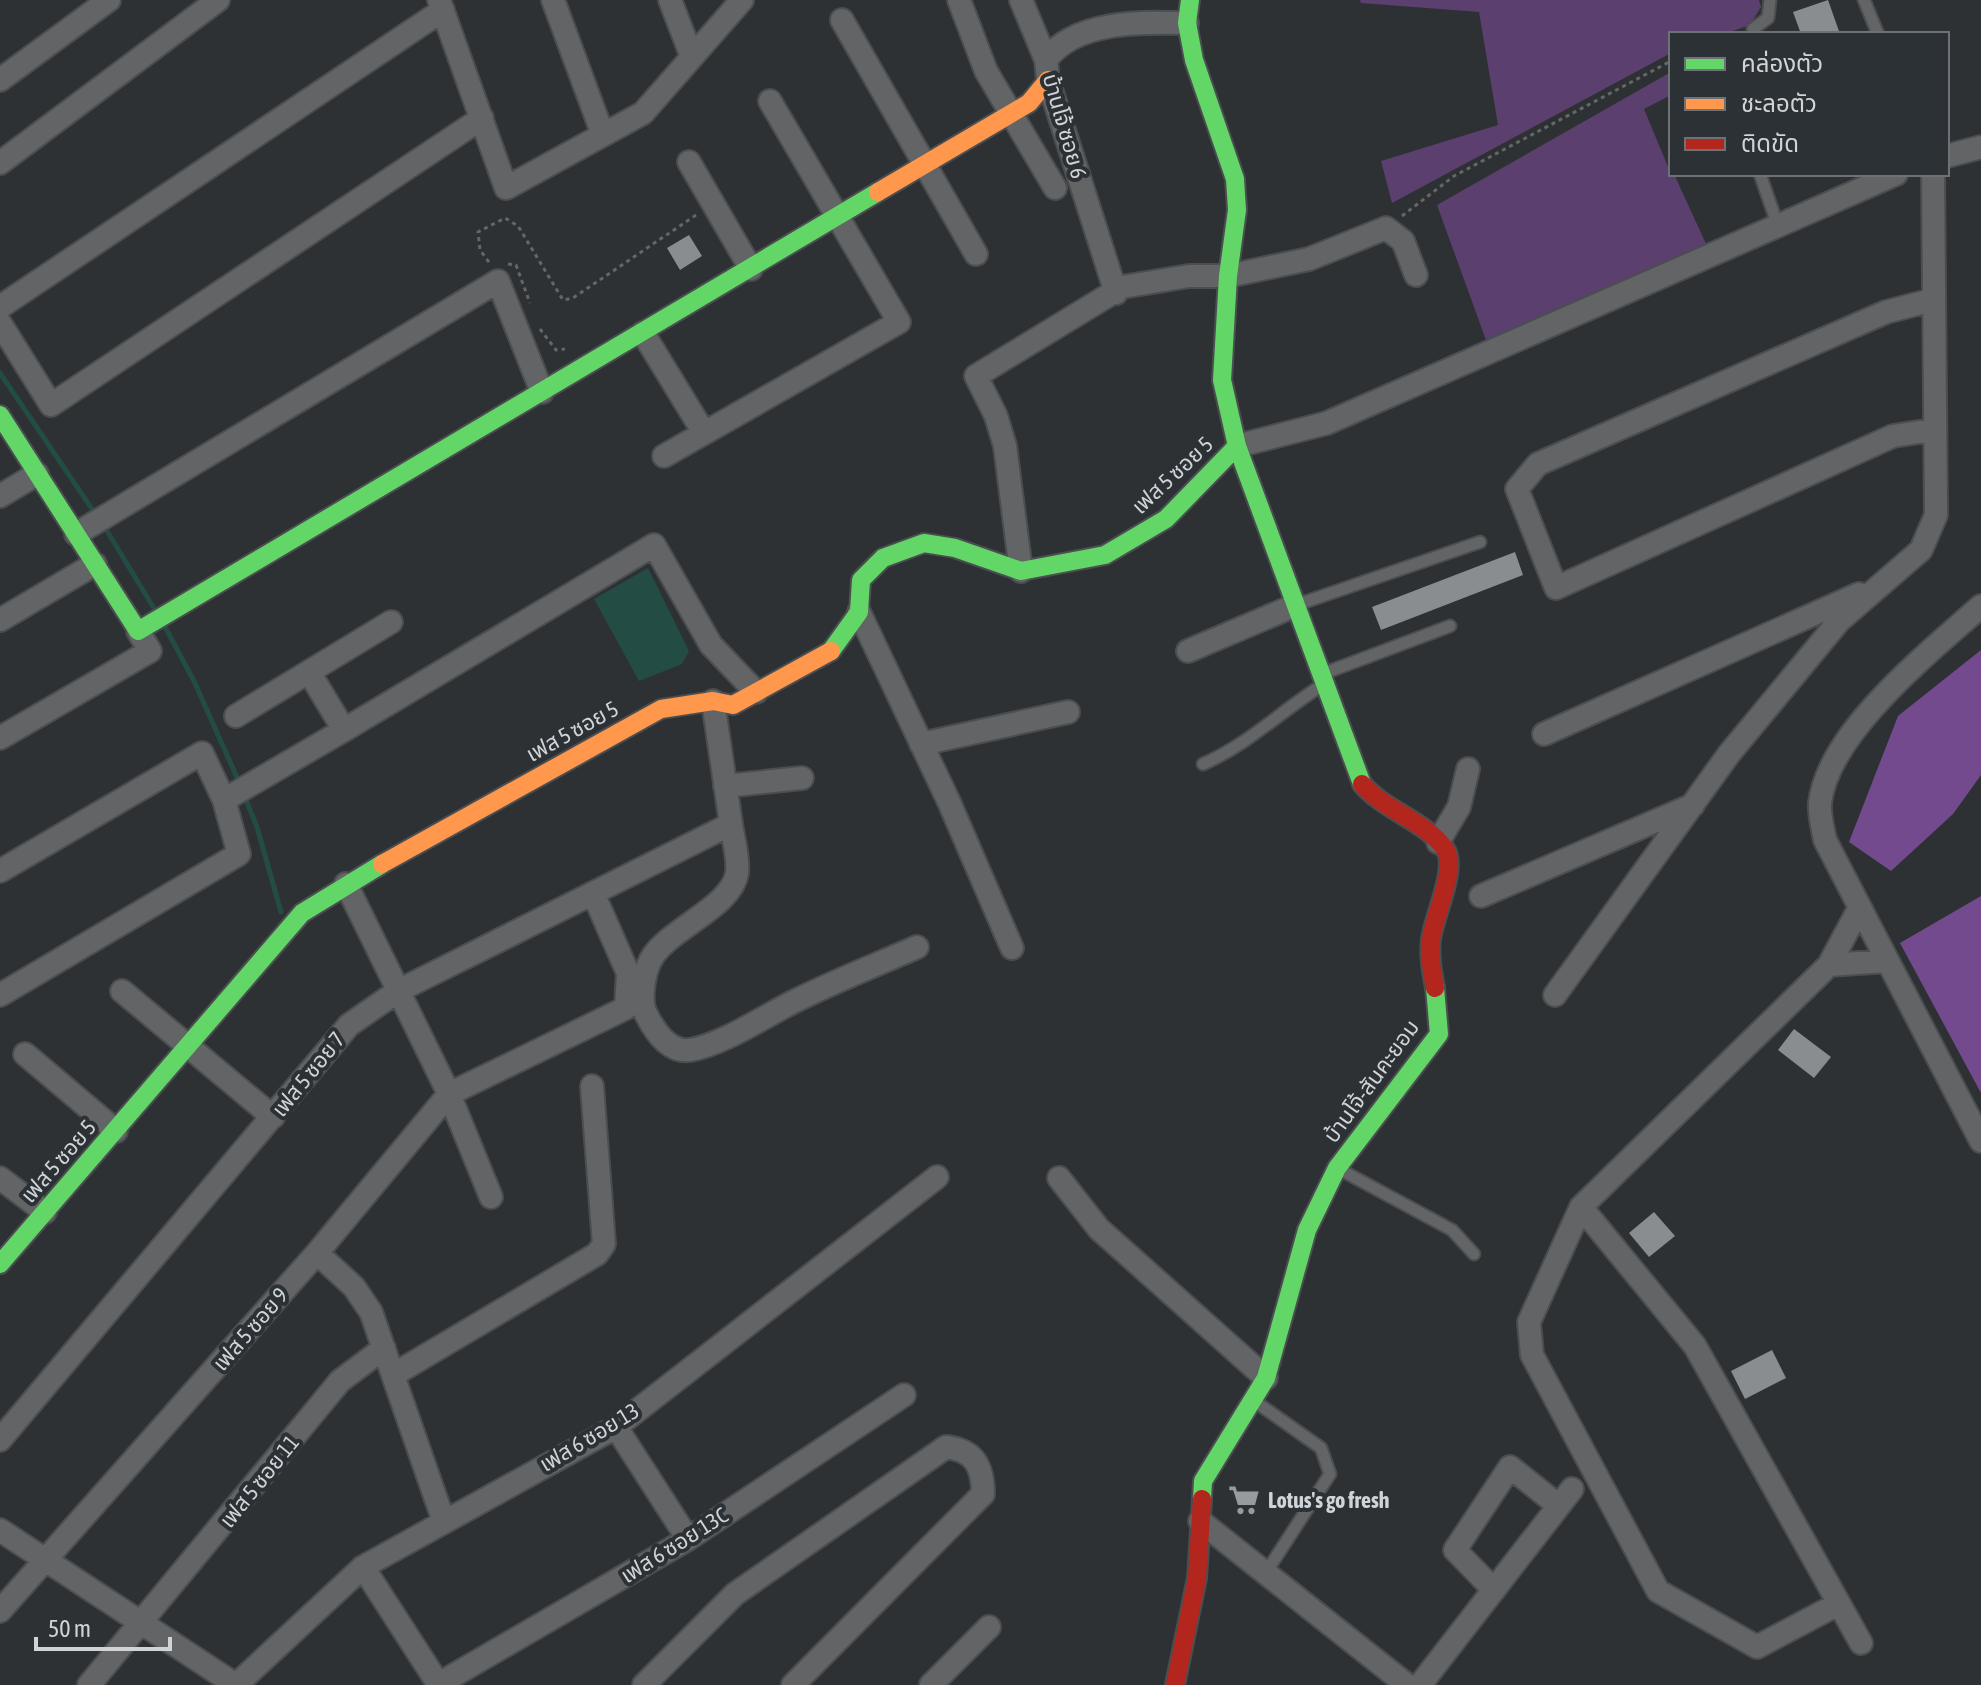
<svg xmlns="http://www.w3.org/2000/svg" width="1981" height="1685" font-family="'Asap Condensed','Noto Sans Thai',sans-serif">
<rect width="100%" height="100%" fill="#2e3134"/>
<!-- green -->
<path fill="#5b3f6e" d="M1360,0H1759L1761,7L1750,25L1724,34H1671V53L1392,203L1381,161L1498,125L1479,12L1361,3Z
M1671,72V95L1644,109L1671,174H1674L1707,246L1486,340L1437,205Z"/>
<!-- forest -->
<path fill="#734a8e" d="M1981,650V775L1953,814L1891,871L1849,842L1898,716Z
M1981,896V1093L1900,943Z"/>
<!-- water -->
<path fill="#234c45" d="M648,568L689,651L682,664L639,681L594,599Z"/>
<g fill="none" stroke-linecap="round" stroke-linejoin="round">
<!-- stream -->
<path stroke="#234c45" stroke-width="5" d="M0,373L96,515
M104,526L155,610
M164,625L194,681L239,782
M244,795L257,827L281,912"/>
</g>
<!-- building -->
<path fill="#8a8d8f" d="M1828,0L1840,34H1801L1793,12Z
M689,235L702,256L680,270L667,248Z
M1515,552L1523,575L1381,630L1372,607Z
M1794,1029L1831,1057L1814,1078L1778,1050Z
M1654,1212L1675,1236L1649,1257L1629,1233Z
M1772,1350L1786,1378L1745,1399L1731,1371Z"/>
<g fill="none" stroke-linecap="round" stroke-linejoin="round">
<defs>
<path id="lane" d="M1864,0L1878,34
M1753,29L1768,18L1770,0
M1760,174L1778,226
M1299,604L1480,542
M1322,674L1450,626
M1203,764C1249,744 1282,710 1324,684
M1337,1168L1452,1230L1474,1254
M1253,1400L1321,1448L1330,1474L1265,1574"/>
<path id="street" d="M439,0L506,188L643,113L742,0
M553,0L603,135
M670,0L692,57
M959,0L986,71L1055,188
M1021,0L1046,60
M842,20L976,254
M0,80L109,0
M1947,156L1981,147
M689,162L751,269
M0,163L218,0
M1116,293L1048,80L1046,60C1075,20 1142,22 1187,23
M1932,300L1886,312L1538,464L1517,489L1556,588L1893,436L1932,430
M0,307L443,10
M0,323L51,405L482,118
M643,333L704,433
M1237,446L1327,423L1896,174
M664,456L899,322L770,101
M0,496L37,474
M76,534L498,281L542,392
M1021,571L1005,446L996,416L976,376L1122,287L1189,276H1228L1309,259L1386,228L1403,241L1416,275
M1981,606C1930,652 1828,732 1820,803C1819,815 1823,829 1825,840L1981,1141
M859,612L949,802L1012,948
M0,620L95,564
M1188,651L1296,605
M309,672L344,730L654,545L711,645L756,692
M236,716L391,622
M1544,734L1859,594
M0,738L150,651L138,631
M921,744L1068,712
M725,786L802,778
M224,800L344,730
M731,824C733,839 739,858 737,873C732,906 673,927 653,956C644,969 639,1000 646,1014C654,1030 669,1053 690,1050C722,1045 765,1016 795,1001C835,981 876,965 917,947
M1438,842L1459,807L1468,769
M0,871L202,753L224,800L239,854L0,995
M346,884L449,1094L491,1197
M1481,896L1693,805
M1829,965L1887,961
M122,991L273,1117
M1555,995L1729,754L1839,621L1921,550L1936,515L1933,174
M25,1054L116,1131
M0,1178L45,1212
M1059,1178L1099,1229L1266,1378
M1581,1207L1695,1346L1861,1643
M317,1253L354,1287L371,1312L443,1519
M393,1375L597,1254L604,1244L592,1086
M616,1427L688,1539
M0,1440L349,1025L398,991L731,824L713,701
M1200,1521L1407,1685
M0,1530L236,1685
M363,1567L439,1685
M1494,1590L1455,1550L1510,1467L1559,1506
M1838,1604L1757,1647L1658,1591L1532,1355L1529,1322L1581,1207L1829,965L1859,909
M0,1611L317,1253L449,1094L626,1008L628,973L593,893
M89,1685L340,1381L384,1348
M236,1685L363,1567L616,1427L937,1177
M437,1685L688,1539L904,1395
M644,1685L735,1594L946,1447C974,1450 983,1466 983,1494L793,1685
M931,1685L989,1627
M1420,1685L1572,1489"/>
<path id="fast" d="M1190,0L1187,23L1194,60L1235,179L1237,210L1228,276L1222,380L1237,446L1362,784
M0,415L138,631L878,192
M831,651L859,612L861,580L883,558L924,543L955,548L1021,571L1105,555L1166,519L1237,446
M0,1264L302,913L382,864
M1202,1499L1203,1481L1266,1378L1307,1230L1337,1168L1439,1034L1435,988"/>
<path id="slow" d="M878,192L1029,103L1048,80
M382,864L661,709L713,701L733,705L831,651"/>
<path id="jam" d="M1362,784C1385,811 1424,820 1445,849C1458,867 1434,916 1431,939C1429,956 1432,972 1435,988
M1175,1685L1197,1578L1202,1499"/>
</defs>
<!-- lane casing -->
<use href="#lane" stroke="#4b4e50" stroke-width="15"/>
<!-- street casing -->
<use href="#street" stroke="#4b4e50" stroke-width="26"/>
<!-- fast casing -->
<use href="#fast" stroke="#4b4e50" stroke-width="22"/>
<!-- slow casing -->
<use href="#slow" stroke="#4b4e50" stroke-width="22"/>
<!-- jam casing -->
<use href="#jam" stroke="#4b4e50" stroke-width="22"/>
<!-- path -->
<path stroke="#646668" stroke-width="3" stroke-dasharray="4 4" stroke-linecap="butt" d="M1402,216L1454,176L1671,61
M489,262L480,250L478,232L505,218L518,226L563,300L573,298L696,215
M508,264L516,265L530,303
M540,329L556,350L565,349"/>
<!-- lane -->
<use href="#lane" stroke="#626465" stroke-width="11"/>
<!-- street -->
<use href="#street" stroke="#626465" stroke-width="22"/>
<!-- fast -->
<use href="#fast" stroke="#63d668" stroke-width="18"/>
<!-- slow -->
<use href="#slow" stroke="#ff974d" stroke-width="18"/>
<!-- jam -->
<use href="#jam" stroke="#b3261e" stroke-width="18"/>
</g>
<!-- icons -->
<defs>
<symbol id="supermarket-bare" viewBox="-9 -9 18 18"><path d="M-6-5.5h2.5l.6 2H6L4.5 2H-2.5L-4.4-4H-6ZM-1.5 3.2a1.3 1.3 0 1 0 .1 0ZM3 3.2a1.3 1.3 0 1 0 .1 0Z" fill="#979b9e" stroke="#2c3136" stroke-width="2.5" paint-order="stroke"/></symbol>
</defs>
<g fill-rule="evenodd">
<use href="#supermarket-bare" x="1222" y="1478" width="44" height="44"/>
</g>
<g text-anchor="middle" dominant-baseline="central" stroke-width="8" stroke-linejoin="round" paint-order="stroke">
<!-- street labels -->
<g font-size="22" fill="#d0d4d7" stroke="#2c3136">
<text transform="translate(1065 126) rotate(74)">บ้านโจ้ ซอย 6</text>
<text transform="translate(1172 475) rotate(-43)">เฟส 5 ซอย 5</text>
<text transform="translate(572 731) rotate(-29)">เฟส 5 ซอย 5</text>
<text transform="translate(308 1074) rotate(-51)">เฟส 5 ซอย 7</text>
<text transform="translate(1371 1081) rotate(-54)">บ้านโจ้-สันคะยอม</text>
<text transform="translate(58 1161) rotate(-49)">เฟส 5 ซอย 5</text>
<text transform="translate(250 1329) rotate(-49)">เฟส 5 ซอย 9</text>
<text transform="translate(589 1437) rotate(-31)">เฟส 6 ซอย 13</text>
<text transform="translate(259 1481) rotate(-51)">เฟส 5 ซอย 11</text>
<text transform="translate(674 1545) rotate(-32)">เฟส 6 ซอย 13C</text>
</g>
<!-- poi labels -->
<g font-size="22" font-weight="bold" fill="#d0d4d7" stroke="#2c3136" text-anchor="start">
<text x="1268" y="1500">Lotus's go fresh</text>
</g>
</g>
<!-- legend -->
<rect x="1669" y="32" width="280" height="144" fill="#2c3136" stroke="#6e7276" stroke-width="2"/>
<rect x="1685" y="58" width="40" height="12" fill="#63d668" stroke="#6e7276" stroke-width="2"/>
<text x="1741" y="72" font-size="24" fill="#d0d4d7">คล่องตัว</text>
<rect x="1685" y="98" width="40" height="12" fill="#ff974d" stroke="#6e7276" stroke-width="2"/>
<text x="1741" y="112" font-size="24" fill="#d0d4d7">ชะลอตัว</text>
<rect x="1685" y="138" width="40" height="12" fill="#b3261e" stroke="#6e7276" stroke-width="2"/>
<text x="1741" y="152" font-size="24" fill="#d0d4d7">ติดขัด</text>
<!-- scale -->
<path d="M36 1637v12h134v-12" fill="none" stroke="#d0d4d7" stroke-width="4"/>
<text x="48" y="1637" font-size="24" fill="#d0d4d7" stroke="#2c3136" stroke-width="6" paint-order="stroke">50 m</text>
</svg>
